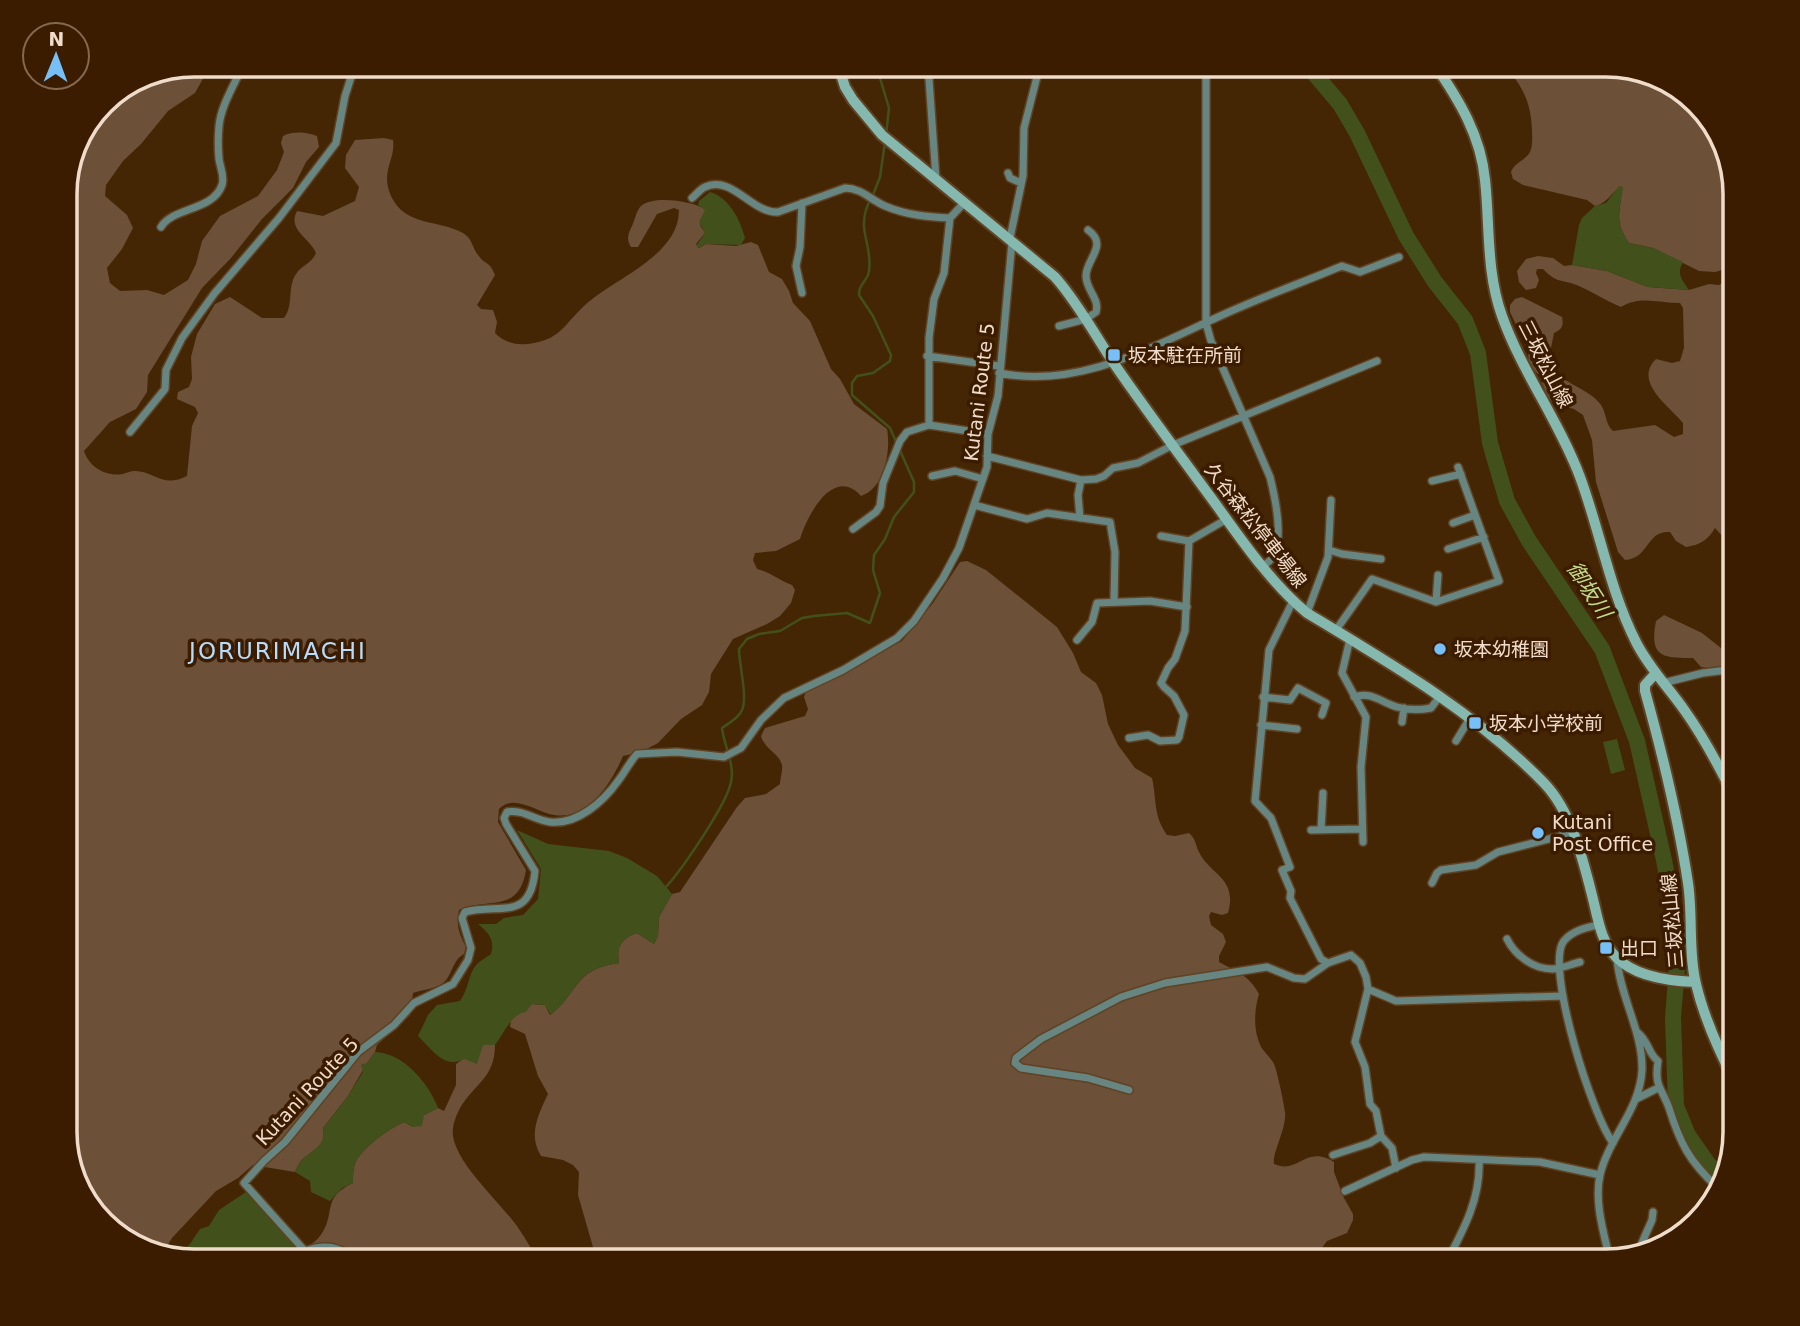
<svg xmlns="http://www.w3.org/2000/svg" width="1800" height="1326" font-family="'DejaVu Sans','Noto Sans JP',sans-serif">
<rect width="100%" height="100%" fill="#452604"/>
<!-- green -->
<path fill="#6c5037" d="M194,65H208L209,68L195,93L168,111L141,144L123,161L106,185L105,196L127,215L133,228L122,249L107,268L110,283L120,291L147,290L164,295L188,280L196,264L202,241L220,216L258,196L277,170L284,152L281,143L283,136C294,131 306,132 317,136L319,147L306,162L293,188L262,219L231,258L202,288L148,375L147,392L136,409L110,422L84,451C89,467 106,477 123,474C127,473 130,471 134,471C153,470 162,489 187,476L192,426L198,413L195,407L177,399L178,392L189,387L192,379L191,357L197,334L215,304L230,297L262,318H284C294,305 287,287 296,274C302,265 311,264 316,253C310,238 287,230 297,211L323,216L355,201L359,187L345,168L346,155L355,140L384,138L393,140C396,161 379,171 392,198C406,226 440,220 463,233C473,239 472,248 478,255C486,266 489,260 495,275L477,305L481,309L493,310L497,322L495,333C508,347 528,346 545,340C562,334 569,320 581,309C610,279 679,258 679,210L674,208L657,214L638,247H631C626,239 628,234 632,226C635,220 636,211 641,206C653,195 694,201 706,210L700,225L705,233L696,244L699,248L706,244L736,246L751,242L758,245L769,272L782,279L789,291L793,303L810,321L831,369L840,379L854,404L887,429C891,450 885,488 861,496C833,465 807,516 800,539L776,551L755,553L753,560L757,569C772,573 778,580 792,585L795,590L791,603L780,616L767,624L733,639L711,674L709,692L702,705L681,719L658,743L641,752L623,756C612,782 588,821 554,815C536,812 514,793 499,809L498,822L526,870C519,914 489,897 459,910C456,925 459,934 466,947L464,954C451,961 453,978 440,985C433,989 421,990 413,993L410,1015L377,1045L375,1052L367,1063L348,1096L323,1128C327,1147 313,1149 301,1161C298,1164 297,1168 295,1172L253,1165L238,1178L216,1191L172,1238L164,1251L116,1235L78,1189L65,1140V185L78,137L109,97Z
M1503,65H1606L1684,91L1722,137L1735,194V256L1726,269L1715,272L1699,271L1653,248L1629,243C1613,220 1621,212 1622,187C1610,192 1610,202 1595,206L1587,200L1523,185L1513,179L1511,172C1515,162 1525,161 1530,152C1533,146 1532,137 1532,130C1531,102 1522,84 1503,65Z
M1538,256L1553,258L1564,266L1572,265L1607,271L1648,287L1689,290L1709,284L1719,285L1735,276V550L1715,528C1708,540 1700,545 1686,547L1676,541L1670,532C1646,530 1650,558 1625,560L1618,552L1596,482L1592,440L1583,415L1574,409L1558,405L1549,399L1538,374L1529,365L1528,350L1510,312V305L1515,299L1522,297L1562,317C1564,326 1562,329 1554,333L1549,358L1550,368C1563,383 1591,390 1601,405C1607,414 1605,424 1613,431L1655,425L1674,437L1683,434V423C1669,406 1633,382 1656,359L1672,363L1680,361L1684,348L1683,308L1680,303C1659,303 1639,295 1621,307C1606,301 1593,292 1579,286C1563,279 1557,284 1543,269H1537L1536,273L1539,280L1536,288L1526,290L1519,282L1517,271L1526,259Z
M967,561L986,570L1057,627L1073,653L1081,672L1096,683L1102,695L1108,724L1118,745L1135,768L1152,778C1157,801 1153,815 1167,835L1175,836L1189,833C1196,839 1195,844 1199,852C1210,875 1238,878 1228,913L1222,915L1211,912L1209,916L1211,925L1223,934L1226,942L1219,956V962C1237,972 1248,974 1259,994C1254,1011 1253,1030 1261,1047C1265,1053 1271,1058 1274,1064C1277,1070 1284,1104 1285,1112C1287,1128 1272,1153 1274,1164C1299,1175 1305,1144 1334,1162V1172L1344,1198L1353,1214V1220L1347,1233L1327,1241L1312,1261H594L595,1254L578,1195L579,1172L573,1165L563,1160L541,1156C528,1135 538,1115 548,1094L538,1076L525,1034L510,1027L511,1019L532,1004L545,1005L550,1015C581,991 572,970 619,963C616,948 621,938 637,933L654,944L658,936L659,917L672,894L680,892L737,807L745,798L766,794L780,784C780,779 783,770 782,765C779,753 764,749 761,736L765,728L805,716L808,709L804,697L807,689L902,641L933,603L960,562Z
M1664,615L1702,633L1726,652H1735V665L1709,668L1701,667L1693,658C1662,658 1649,657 1656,621Z
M483,1045H495C495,1079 473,1084 459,1110C455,1118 452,1127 453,1136C457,1165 502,1204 519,1229C526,1239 532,1250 538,1261H285L296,1259C301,1247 313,1246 320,1236C337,1214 320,1198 353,1183C353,1176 353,1167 356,1161C365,1146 388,1129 404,1122L413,1127L424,1115L438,1108L444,1111L456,1085V1064Z"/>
<!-- water -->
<path fill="#42511b" d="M1619,186L1623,187C1620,212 1613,220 1629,243L1653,248L1683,262C1676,274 1682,280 1689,290L1648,287L1607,271L1572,265L1579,225L1582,218L1595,206L1606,203Z
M710,192C730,198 740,220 745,238L741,245L706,244L698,248L696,246L705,233L699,222L705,210L698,205L699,201Z
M1617,739L1625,770L1611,774L1603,742Z
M517,830L548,844L609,851L627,858L657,876L672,894L659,917L658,936L654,944L637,933C621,938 616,948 619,963C572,970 581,990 551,1015L545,1005L532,1004L526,1012C511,1014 505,1032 495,1045H483L477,1064L464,1059C444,1070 431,1048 418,1036L428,1015L437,1005L460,1001C469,989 468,973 477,964C481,960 487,957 491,954C495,940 489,933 478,924H496L504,918L523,915L538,899L541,869Z
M375,1052C404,1053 429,1084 438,1108L424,1115L422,1126L413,1127L404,1122C388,1129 365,1146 356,1161C353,1167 353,1176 353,1183L342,1188L330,1201L311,1192L310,1181L295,1172C297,1168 298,1164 301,1161C312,1149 327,1147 323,1128L348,1096L363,1072L361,1064L367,1063Z
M246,1192L299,1251L296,1259L285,1261H194L178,1256L190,1244L200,1229L209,1226L219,1210Z"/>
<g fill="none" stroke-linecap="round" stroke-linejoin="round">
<!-- stream -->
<path stroke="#42511b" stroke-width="2.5" d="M852,65C860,73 873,70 880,78L889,108L886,135
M873,195L880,177L885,142
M665,888C681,871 727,804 731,782C735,764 724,746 722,728C729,723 739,718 742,710C748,697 739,665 739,649L747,639L759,634L780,631L802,618L814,616L847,613L870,623L880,593L873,570L874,555L885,539L894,517L914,492V482L890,428L852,395V383L857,376L873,373L890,361L891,355L873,316L859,295C858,284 868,281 869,271C873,243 855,230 870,200"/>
<!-- river -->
<path stroke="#42511b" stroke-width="16" d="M1307,65L1340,104L1357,133L1406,236L1435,282L1465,320L1478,353L1490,443L1507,501L1529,541L1602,649L1637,741L1664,860L1673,909L1677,967L1673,1018L1676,1106L1688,1135L1709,1165L1721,1175"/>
<defs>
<path id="minor" d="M928,65L936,179
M1206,65V323L1211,341L1270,477C1275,497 1283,536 1274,555C1272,560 1267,563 1262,567
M1008,173L1010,178L1021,183
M692,198C696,195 700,189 705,187C731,174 753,214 778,212L845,188C861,188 871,200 885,206C906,215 928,217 950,218L964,203
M950,218L944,273L934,299L929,338V425L988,434
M161,227C173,207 213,211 222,185C225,177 220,167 219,159C218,148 218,136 219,126C221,105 235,84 243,65
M802,293L796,266L800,247L802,203
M1059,326L1086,319L1096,312C1100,299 1086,290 1086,276C1086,259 1109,245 1088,230
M927,356L999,366
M999,373C1077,389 1150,348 1218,317C1259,298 1301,283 1342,266L1360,272L1399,257
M130,432L165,389L166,370L182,338L214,294L279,218L336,143L345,96L355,65
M987,456L1081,480L1096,479L1104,476L1113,468L1138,463L1173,445L1377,361
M932,476L955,471L983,479
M1432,481L1461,474
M974,505L1027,519L1047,513L1110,522L1115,552L1114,602
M1080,518L1078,495L1081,480
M1453,523L1475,515
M853,529L876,512L880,506L883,483L900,441L907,432L929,425
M1161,536L1189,541
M1448,549L1484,537
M1329,550L1342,554L1381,559
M1293,601L1269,650L1255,801L1271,818L1290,867L1282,870L1291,891L1290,898L1321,959L1328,963
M1436,602L1438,575
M1307,613L1328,557L1331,500
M1336,630L1372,579L1436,602L1499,581L1458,467
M1350,639L1342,673L1366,717L1361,767L1363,842
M1077,640L1092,622L1097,603L1150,601L1187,607
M1663,683L1703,673L1735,669
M1263,697L1290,700L1298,688L1326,703L1322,715
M1354,697C1372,691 1380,702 1397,707C1407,710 1421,710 1431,708L1440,696
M1402,722L1404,708
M1261,725L1297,729
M1129,738L1148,735L1160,741L1177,740L1179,737L1184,715L1174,696L1164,687L1161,683L1168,668L1175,659L1185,631L1189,541L1227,519
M1456,741L1470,718
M1311,830L1362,829
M1321,830L1323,793
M1432,883L1437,873L1441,870L1476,865L1498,852L1572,833
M1599,925C1587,927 1569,931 1562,944C1548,976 1592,1115 1613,1143
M1507,939C1515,955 1533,969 1552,969C1561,969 1571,964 1580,962
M1368,989L1396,1001L1563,996
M1637,1032C1649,1041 1648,1054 1658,1061C1654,1087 1662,1088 1669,1108C1680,1143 1689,1161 1717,1187
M1129,1090L1088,1078L1021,1068L1015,1063L1016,1058L1041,1039L1121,997L1165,983L1267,967L1294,978L1305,979L1328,963L1351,955L1360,963L1366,977L1368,989L1355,1042L1365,1067L1370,1104L1376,1111L1381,1136L1392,1148L1396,1168
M1636,1099L1658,1088
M1333,1155L1370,1143L1381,1136
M1345,1191L1412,1160L1424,1157L1540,1162L1600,1175
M1637,1254L1652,1220L1653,1212
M1610,1260C1604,1234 1594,1202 1600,1175C1609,1137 1640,1110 1642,1070C1643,1032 1620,997 1617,959
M356,1261C340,1247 327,1243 305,1251L244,1183L264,1161L285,1142L358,1052L394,1025L414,1003L453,984L468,960L471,948L462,918L465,912C500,903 530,922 535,871L506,824L504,818L507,812C522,809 535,820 550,822C577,825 603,802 618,781C625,772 629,763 637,754L677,752L724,757L741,748L761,720L784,698L843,670L897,638L914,621L943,578L959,548L987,467L988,434L998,396L1012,242L1010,238L1023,176L1024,128L1040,65
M1447,1261C1464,1229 1481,1197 1479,1160"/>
<path id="secondary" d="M838,65L845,87L853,100L882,135L1055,277C1078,303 1095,335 1115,365C1146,410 1179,454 1212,499C1241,539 1269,581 1307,613C1390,663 1476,713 1544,783C1572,812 1583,860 1593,899C1598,919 1601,942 1616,957C1635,977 1669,981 1695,982
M1435,65C1459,100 1481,136 1485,180C1490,225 1486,272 1502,316C1522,372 1559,421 1580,477C1600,531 1610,591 1636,642C1649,668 1669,688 1685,711C1705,739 1720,768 1735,798
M1655,674L1645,685V691C1663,756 1678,817 1688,883C1693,916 1688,952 1696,984C1704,1018 1719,1051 1735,1082"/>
</defs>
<!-- minor casing -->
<use href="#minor" stroke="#604324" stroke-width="10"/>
<!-- secondary casing -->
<use href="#secondary" stroke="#604324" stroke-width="14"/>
<!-- minor -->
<use href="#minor" stroke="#678681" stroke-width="7"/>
<!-- secondary -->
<use href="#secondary" stroke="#85b8af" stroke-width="10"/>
</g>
<!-- markers -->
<g fill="#77bff7" stroke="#3b1c00" stroke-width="2.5">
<rect x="1107" y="348" width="14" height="14" rx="3.5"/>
<circle cx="1440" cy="649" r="7"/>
<rect x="1468" y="716" width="14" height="14" rx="3.5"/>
<circle cx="1538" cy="833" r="7"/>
<rect x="1599" y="941" width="14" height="14" rx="3.5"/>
</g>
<g text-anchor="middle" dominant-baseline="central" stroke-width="7" stroke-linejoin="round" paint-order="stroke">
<!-- poi labels -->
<g font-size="19" fill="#f0dcca" stroke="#3b1c00" text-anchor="start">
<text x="1128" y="355">坂本駐在所前</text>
<text x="1454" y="649">坂本幼稚園</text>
<text x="1489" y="723">坂本小学校前</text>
<text x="1552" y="822">Kutani<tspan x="1552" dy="22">Post Office</tspan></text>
<text x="1620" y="948">出口</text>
</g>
<!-- street labels -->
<g font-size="19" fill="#f0dcca" stroke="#3b1c00">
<text transform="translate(1546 364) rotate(63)">三坂松山線</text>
<text transform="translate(979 392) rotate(-83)">Kutani Route 5</text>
<text transform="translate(1256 525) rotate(52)">久谷森松停車場線</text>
<text transform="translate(1672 921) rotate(-95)">三坂松山線</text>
<text transform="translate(307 1091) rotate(-47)">Kutani Route 5</text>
</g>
<!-- water labels -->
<g font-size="21" font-style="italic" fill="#c3dc8a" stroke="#3b1c00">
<text transform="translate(1589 590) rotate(57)">御坂川</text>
</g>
<!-- quarter labels -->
<g font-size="23" letter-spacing="2" fill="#b6ddfd" stroke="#3b1c00">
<text x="278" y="651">JORURIMACHI</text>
</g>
</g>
<!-- crop -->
<path d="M0 0H1800V1326H0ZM194 77H1606A117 117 0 0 1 1723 194V1132A117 117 0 0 1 1606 1249H194A117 117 0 0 1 77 1132V194A117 117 0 0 1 194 77Z" fill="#3b1c00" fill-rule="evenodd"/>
<path fill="none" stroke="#f0dcca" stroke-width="3.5" d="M194 77H1606A117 117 0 0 1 1723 194V1132A117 117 0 0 1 1606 1249H194A117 117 0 0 1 77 1132V194A117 117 0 0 1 194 77Z"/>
<!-- north arrow -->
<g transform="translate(56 56) rotate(1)"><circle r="33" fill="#3b1c00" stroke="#836951" stroke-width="2"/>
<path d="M0-5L12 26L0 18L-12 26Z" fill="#77bff7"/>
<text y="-10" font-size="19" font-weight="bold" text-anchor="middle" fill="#f0dcca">N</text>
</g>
</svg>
